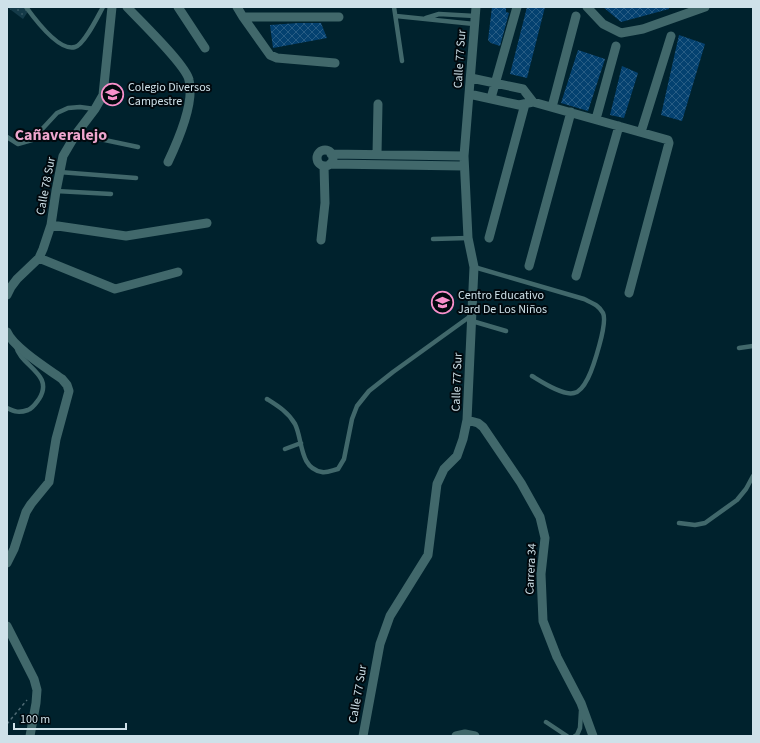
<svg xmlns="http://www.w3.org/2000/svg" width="760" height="743" font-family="'Source Sans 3',sans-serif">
<defs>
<pattern id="park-dots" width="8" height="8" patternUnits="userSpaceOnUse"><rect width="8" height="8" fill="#143a48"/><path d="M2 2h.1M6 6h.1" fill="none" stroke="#355662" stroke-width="1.8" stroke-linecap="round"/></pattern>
<pattern id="building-cross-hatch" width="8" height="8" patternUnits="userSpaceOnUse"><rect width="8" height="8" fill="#044170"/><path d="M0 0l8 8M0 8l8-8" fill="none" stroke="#275c84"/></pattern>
</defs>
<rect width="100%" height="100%" fill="#00222d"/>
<!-- park -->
<path fill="url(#park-dots)" d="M7,7H31L23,19Z"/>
<!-- building -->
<path fill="url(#building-cross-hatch)" d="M492,7H506V12L509,13L500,46L491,43L488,40Z
M527,7H545L527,78L510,74Z
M603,7H669V9L621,22Z
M298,23H321L327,38L273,48L270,25Z
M679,35L705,44L682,121L661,115Z
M578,50L605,59L588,111L561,103Z
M622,66L638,73L624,118L610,115Z"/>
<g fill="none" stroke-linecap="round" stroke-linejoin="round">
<!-- path -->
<path stroke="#4f6b75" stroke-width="1.5" stroke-dasharray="3 3" stroke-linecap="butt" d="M7,724L27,700"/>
<!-- service -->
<path stroke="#41686b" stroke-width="4.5" d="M26,7C34,18 59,52 75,47C84,45 98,16 103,7
M394,7L402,61
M396,16L474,24
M426,18L439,14L475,16
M76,134L138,147
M7,137L18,144L32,140L57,113L68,108L80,107L95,109
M59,172L136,178
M56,191L111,194
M433,239L468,238
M474,267L584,299C592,303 599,305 603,313C608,323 593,368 588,378C585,384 580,392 574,393C563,396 542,382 532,376
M472,321L506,331
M739,348L753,346
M267,399C278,406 288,412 295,424C303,440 299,468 322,472C327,473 333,470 338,469L344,459L352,419L357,406L369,391L393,372L472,315
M7,408C15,412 19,413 28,410C33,408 36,403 39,399C55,374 20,366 16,346
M285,449L301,443
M679,523L695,525L705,523L737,500L746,489L753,476
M546,722L567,736
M575,736L577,735L580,728L581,711"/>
<!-- minor -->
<path stroke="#41686b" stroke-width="9" d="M127,7C140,21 186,65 189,80C195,103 178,141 168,162
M178,7L205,48
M237,7L243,17L270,55L277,58L335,63
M587,7L603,24L621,33L643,29L705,7
M243,17H339
M471,78L523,89L533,102
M469,94L519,105L533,102L668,140L669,143L629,293
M491,98L517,7
M552,107L576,16
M596,119L616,46
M641,132L671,36
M317 158a8 8 0 1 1 16 0a8 8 0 1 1-16 0Z
M331,154L464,156
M377,154L378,104
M330,164L464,166
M51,225L126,236L207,223
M489,238L525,104
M321,240L325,203L324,166
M39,258L115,289L178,272
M529,266L571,112
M576,276L619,126
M7,295L11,287L17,279L39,258L43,249L51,225L56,191L63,156L76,134L95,109L103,95L112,7
M7,332C13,347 48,369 62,379L67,385L69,391L56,439L49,482L31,504L26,512L14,549L7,563
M467,420L478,423L483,427L521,483L540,517L545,538L541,574L543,621L557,657L581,703L593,736
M7,626L34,679L37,690L36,703L30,736
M363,736L380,644L390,616L428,555L437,484L444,469L457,456L463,439L467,420L474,267L468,238L464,156L476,7
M456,736L465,734L475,736"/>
</g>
<!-- icons -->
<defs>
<symbol id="school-ring" viewBox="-11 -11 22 22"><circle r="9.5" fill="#01090e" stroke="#f890cb" stroke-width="1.5"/><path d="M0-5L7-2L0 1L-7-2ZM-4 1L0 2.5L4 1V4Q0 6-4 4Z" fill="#f890cb"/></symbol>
</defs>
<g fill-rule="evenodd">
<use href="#school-ring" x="100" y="82" width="25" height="25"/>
<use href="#school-ring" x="430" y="290" width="25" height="25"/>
</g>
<g text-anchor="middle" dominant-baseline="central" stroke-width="4" stroke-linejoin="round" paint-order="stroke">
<!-- street labels -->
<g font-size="12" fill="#cee1e9" stroke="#01090e">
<text transform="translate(460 59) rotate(-86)">Calle 77 Sur</text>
<text transform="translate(46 186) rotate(-79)">Calle 78 Sur</text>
<text transform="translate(457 382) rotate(-88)">Calle 77 Sur</text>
<text transform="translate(531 569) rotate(-87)">Carrera 34</text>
<text transform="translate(358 694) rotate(-80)">Calle 77 Sur</text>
</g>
<!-- poi labels -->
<g font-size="12" fill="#cee1e9" stroke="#01090e" text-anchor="start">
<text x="128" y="87">Colegio Diversos<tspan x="128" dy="14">Campestre</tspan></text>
<text x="458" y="295">Centro Educativo<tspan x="458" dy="14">Jard De Los Niños</tspan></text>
</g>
<!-- district labels -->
<g font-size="16" font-weight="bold" fill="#efa6ce" stroke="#01090e">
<text x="61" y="135">Cañaveralejo</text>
</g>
</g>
<!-- border -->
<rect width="760" height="743" fill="none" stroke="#cee1e9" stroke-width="16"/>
<!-- scale -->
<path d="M14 723v6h112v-6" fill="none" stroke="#cee1e9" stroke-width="2"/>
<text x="20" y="723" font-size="12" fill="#cee1e9" stroke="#01090e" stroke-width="3" paint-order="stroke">100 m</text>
</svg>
